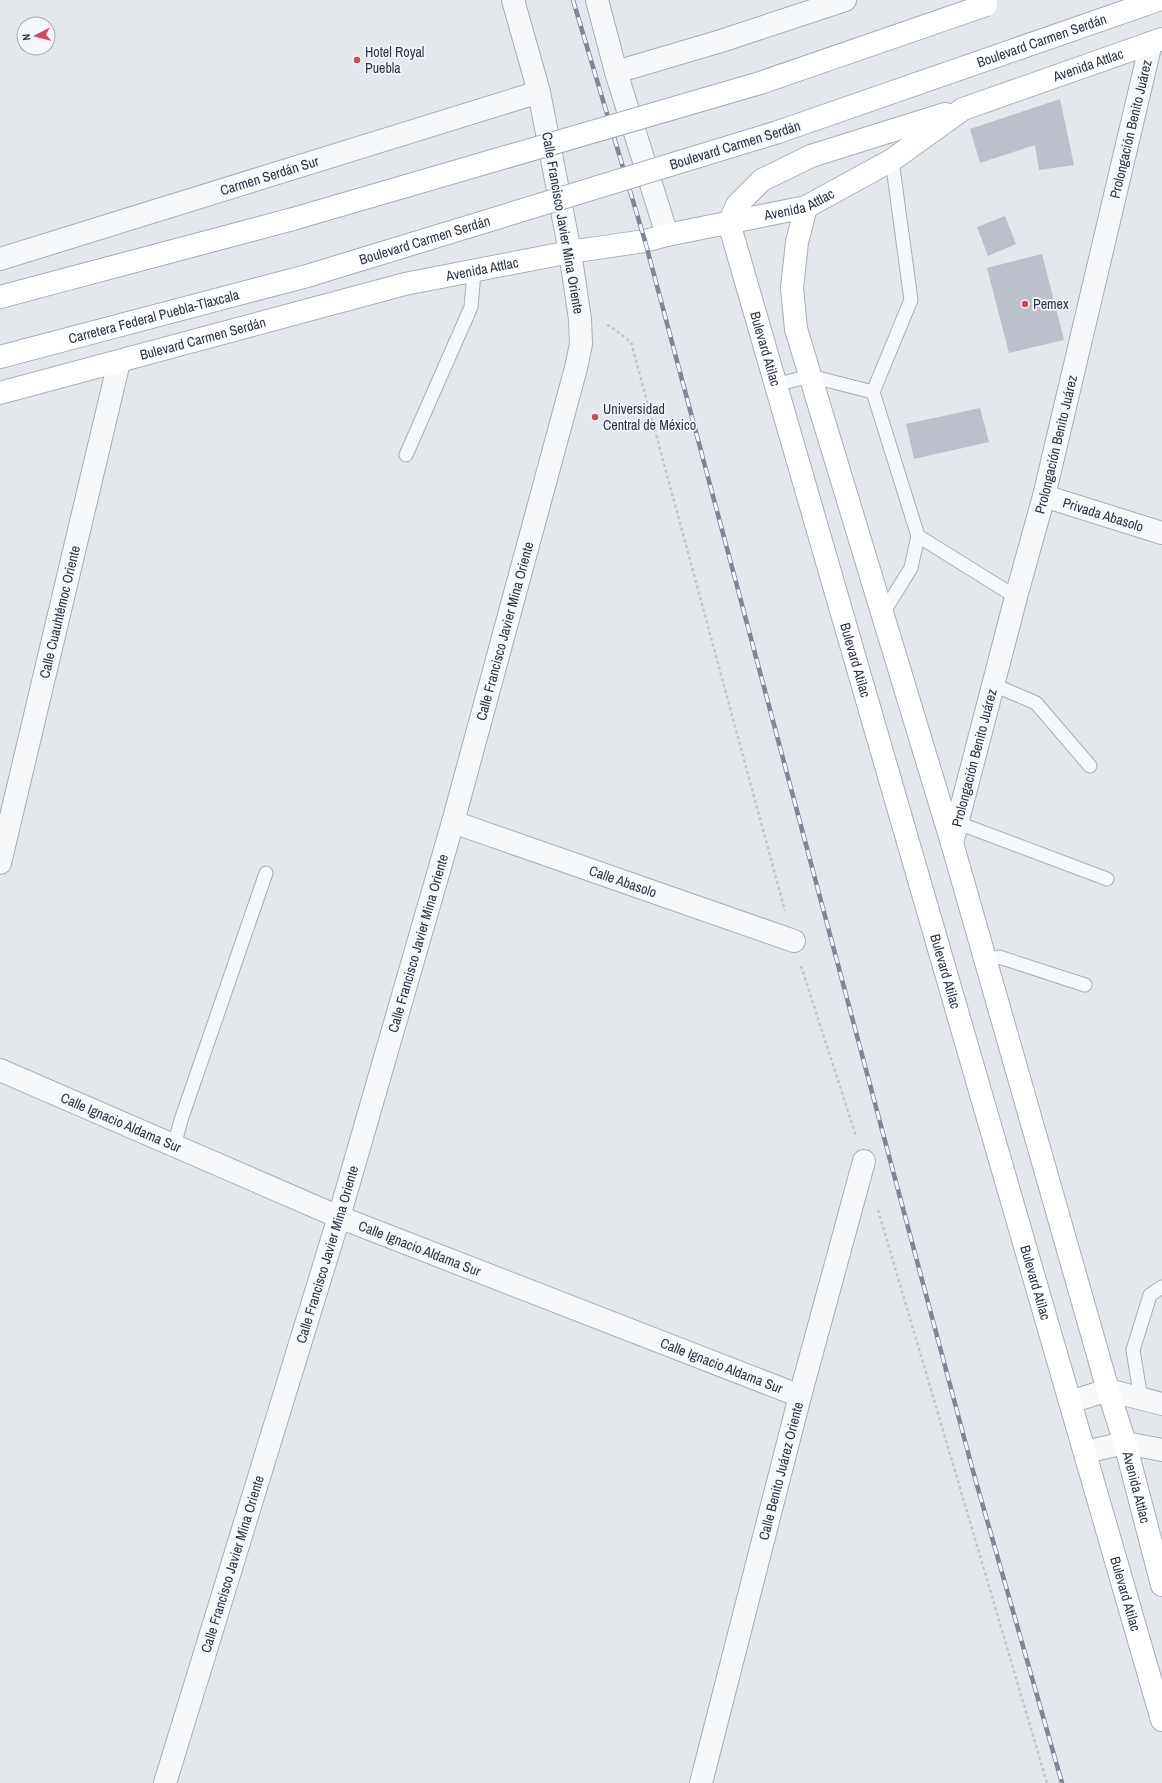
<svg xmlns="http://www.w3.org/2000/svg" width="1162" height="1783" font-family="'Archivo Narrow',sans-serif">
<rect width="100%" height="100%" fill="#e4e7ec"/>
<!-- building -->
<path fill="#bbc0ca" d="M1060,99L1074,165L1039,170L1035,145L980,163L970,129Z
M1005,216L1016,244L988,256L977,227Z
M1042,254L1064,340L1009,353L987,268Z
M980,408L989,442L914,459L906,424Z"/>
<g fill="none" stroke-linecap="round" stroke-linejoin="round">
<defs>
<path id="service" d="M775,385L810,376L873,392L918,536L911,568L883,613
M873,392L911,300L892,160
M406,455L471,307L474,272
M918,536L1016,597
M994,685L1036,703L1090,766
M958,823L1107,879
M986,960L999,957L1085,985
M174,1146L181,1120L266,873
M1141,1399L1133,1350L1150,1295L1162,1287"/>
<g id="minor">
<path d="M597,0L616,72L667,235"/>
<path d="M616,72L721,41L845,0"/>
<path id="s1" d="M0,259L539,92"/>
<path id="s2" d="M1044,496L1162,533"/>
<path id="s3" d="M453,822L794,941"/>
<path id="s4" d="M952,843L1016,597L1044,496L1151,43"/>
<path id="s5" d="M0,863L119,362"/>
<path id="s6" d="M0,1070L339,1217L800,1396"/>
<path id="s7" d="M165,1783L339,1217L453,822L576,368L581,344L580,319L570,252L539,92L513,0"/>
<path id="s8" d="M701,1783L800,1396L864,1161"/>
</g>
<path id="tertiary" d="M1070,1402L1108,1390L1162,1404
M1085,1452L1125,1443L1162,1450"/>
<g id="secondary">
<path id="s9" d="M806,207L797,242L792,288L796,329L952,843L1108,1390L1125,1443L1162,1585"/>
<path id="s10" d="M729,223L1162,1720"/>
<path d="M729,223L737,205L762,180L811,156L945,114"/>
<path id="s11" d="M0,393L405,284L570,252L645,241L667,235L806,207L892,160L963,109L1162,39"/>
</g>
<g id="primary">
<path id="s12" d="M778,132L1158,0"/>
<path d="M0,297L293,219"/>
<path id="s13" d="M0,357L307,276"/>
</g>
</defs>
<!-- service casing -->
<use href="#service" stroke="#a9aeb7" stroke-width="15"/>
<!-- minor casing -->
<use href="#minor" stroke="#a9aeb7" stroke-width="24"/>
<!-- tertiary casing -->
<use href="#tertiary" stroke="#a9aeb7" stroke-width="24"/>
<!-- secondary casing -->
<use href="#secondary" stroke="#a9aeb7" stroke-width="24"/>
<!-- primary casing -->
<use href="#primary" stroke="#a3abb8" stroke-width="24"/>
<!-- path -->
<path stroke="#c2c5cb" stroke-width="2.5" stroke-dasharray="3 3" stroke-linecap="butt" d="M607,325L610,326L631,342L785,911
M801,966L856,1136
M878,1210L1047,1783"/>
<!-- service -->
<use href="#service" stroke="#f7f8fa" stroke-width="13"/>
<!-- minor -->
<use href="#minor" stroke="#f7f8fa" stroke-width="22"/>
<!-- tertiary -->
<use href="#tertiary" stroke="#f7f8fa" stroke-width="22"/>
<!-- secondary -->
<use href="#secondary" stroke="#fff" stroke-width="22"/>
<!-- primary -->
<use href="#primary" stroke="#fff" stroke-width="22"/>
<defs>
<path id="rail" d="M573,0L645,241L973,1471L1062,1783"/>
</defs>
<!-- rail casing -->
<use href="#rail" stroke="#7d8696" stroke-width="4.5"/>
<!-- rail -->
<use href="#rail" stroke="#f4f6f9" stroke-width="3" stroke-dasharray="9" stroke-linecap="butt"/>
<defs>
<g id="primary-bridge">
<path d="M293,219L760,83L986,5"/>
<path id="s14" d="M307,276L778,132"/>
</g>
</defs>
<!-- primary-bridge casing -->
<use href="#primary-bridge" stroke="#a3abb8" stroke-width="24" stroke-linecap="butt"/>
<!-- primary-bridge -->
<use href="#primary-bridge" stroke="#fff" stroke-width="22"/>
</g>
<!-- markers -->
<g fill="#d1495b" stroke="#f4f6f9" stroke-width="1.5">
<circle cx="357" cy="60" r="4"/>
<circle cx="1025" cy="304" r="4"/>
<circle cx="595" cy="417" r="4"/>
</g>
<g text-anchor="middle" dominant-baseline="central" stroke-width="3.5" stroke-linejoin="round" paint-order="stroke">
<!-- street labels -->
<g font-size="14" fill="#2b3445" stroke="#f4f6f9">
<text stroke="none"><textPath href="#s12" startOffset="279">Boulevard Carmen Serdán</textPath></text>
<text stroke="none"><textPath href="#s11" startOffset="1146">Avenida Attlac</textPath></text>
<text stroke="none"><textPath href="#s4" startOffset="736">Prolongación Benito Juárez</textPath></text>
<text transform="translate(735 145) rotate(-17)">Boulevard Carmen Serdán</text>
<text stroke="none"><textPath href="#s1" startOffset="282">Carmen Serdán Sur</textPath></text>
<text stroke="none"><textPath href="#s11" startOffset="822">Avenida Attlac</textPath></text>
<text transform="translate(563 223) rotate(80)">Calle Francisco Javier Mina Oriente</text>
<text stroke="none"><textPath href="#s14" startOffset="123">Boulevard Carmen Serdán</textPath></text>
<text stroke="none"><textPath href="#s11" startOffset="498">Avenida Attlac</textPath></text>
<text stroke="none"><textPath href="#s13" startOffset="159">Carretera Federal Puebla-Tlaxcala</textPath></text>
<text stroke="none"><textPath href="#s11" startOffset="210">Bulevard Carmen Serdán</textPath></text>
<text stroke="none"><textPath href="#s10" startOffset="131">Bulevard Atilac</textPath></text>
<text stroke="none"><textPath href="#s4" startOffset="412">Prolongación Benito Juárez</textPath></text>
<text stroke="none"><textPath href="#s2" startOffset="62">Privada Abasolo</textPath></text>
<text stroke="none"><textPath href="#s5" startOffset="258">Calle Cuauhtémoc Oriente</textPath></text>
<text stroke="none"><textPath href="#s7" startOffset="1201">Calle Francisco Javier Mina Oriente</textPath></text>
<text stroke="none"><textPath href="#s10" startOffset="455">Bulevard Atilac</textPath></text>
<text stroke="none"><textPath href="#s4" startOffset="88">Prolongación Benito Juárez</textPath></text>
<text stroke="none"><textPath href="#s3" startOffset="180">Calle Abasolo</textPath></text>
<text stroke="none"><textPath href="#s7" startOffset="877">Calle Francisco Javier Mina Oriente</textPath></text>
<text stroke="none"><textPath href="#s10" startOffset="779">Bulevard Atilac</textPath></text>
<text stroke="none"><textPath href="#s6" startOffset="132">Calle Ignacio Aldama Sur</textPath></text>
<text stroke="none"><textPath href="#s6" startOffset="456">Calle Ignacio Aldama Sur</textPath></text>
<text stroke="none"><textPath href="#s7" startOffset="553">Calle Francisco Javier Mina Oriente</textPath></text>
<text stroke="none"><textPath href="#s10" startOffset="1103">Bulevard Atilac</textPath></text>
<text stroke="none"><textPath href="#s6" startOffset="780">Calle Ignacio Aldama Sur</textPath></text>
<text stroke="none"><textPath href="#s8" startOffset="322">Calle Benito Juárez Oriente</textPath></text>
<text stroke="none"><textPath href="#s9" startOffset="1331">Avenida Attlac</textPath></text>
<text stroke="none"><textPath href="#s7" startOffset="229">Calle Francisco Javier Mina Oriente</textPath></text>
<text stroke="none"><textPath href="#s10" startOffset="1427">Bulevard Atilac</textPath></text>
</g>
<!-- poi labels -->
<g font-size="14" fill="#2b3445" stroke="#f4f6f9" text-anchor="start">
<text x="365" y="52">Hotel Royal<tspan x="365" dy="16">Puebla</tspan></text>
<text x="1033" y="304">Pemex</text>
<text x="603" y="409">Universidad<tspan x="603" dy="16">Central de México</tspan></text>
</g>
</g>
<!-- north arrow -->
<g transform="translate(36 36) rotate(263)"><circle r="19" fill="#f4f6f9" stroke="#a4a8b1"/>
<path d="M0-3L7 15L0 10L-7 15Z" fill="#d1495b"/>
<text y="-6" font-size="11" font-weight="bold" text-anchor="middle" fill="#2b3445">N</text>
</g>
</svg>
